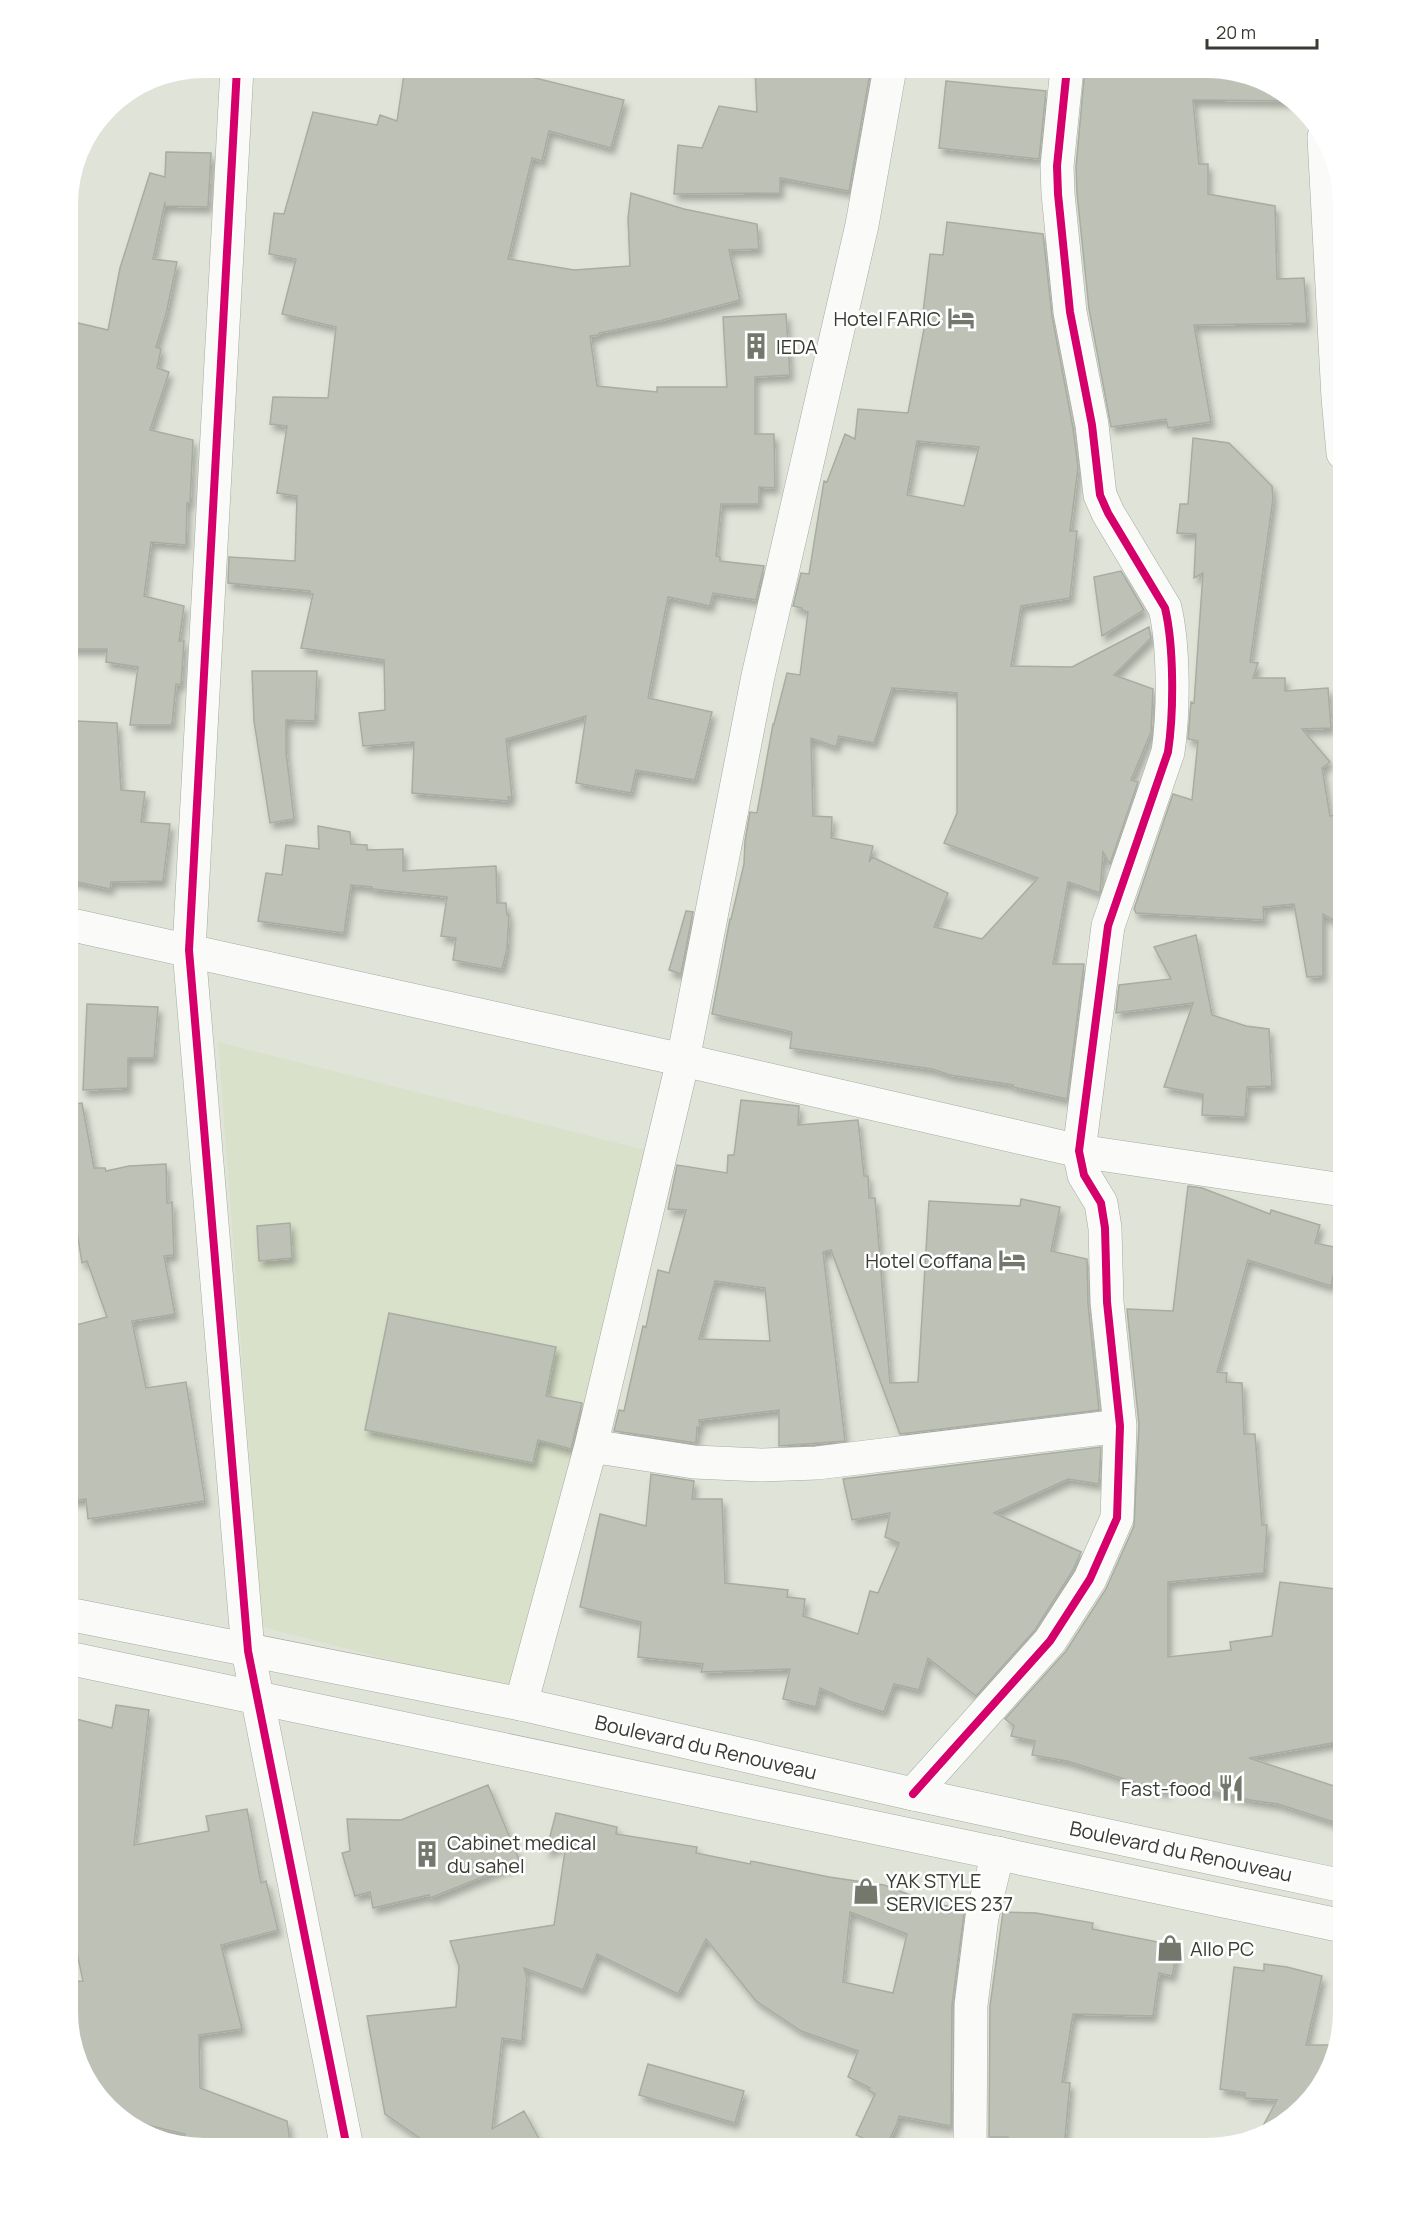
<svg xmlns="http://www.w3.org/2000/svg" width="1411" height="2216" font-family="Manrope,sans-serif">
<defs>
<filter id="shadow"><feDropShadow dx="3.5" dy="6" stdDeviation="3" flood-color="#0004"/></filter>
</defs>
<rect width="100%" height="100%" fill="#e0e4d8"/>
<!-- built -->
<path fill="#d9e1ca" d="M218,1042L649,1151L516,1692L262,1627Z"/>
<!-- building -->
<path fill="#bec2b6" stroke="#a8aca2" stroke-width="1.5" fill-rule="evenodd" filter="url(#shadow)" d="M405,68H525L523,75L624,100L611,148L549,131L542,161L532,158L508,259L574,270L630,266L628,218L631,193L684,209L757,224L759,249L729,250L740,300L663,320L599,333V335L590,336L597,386L657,392V387H727L723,317L786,314L790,375L755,377V434H774L775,488L759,487V504H721L716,556L720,557V561L764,566L756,600L713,593L710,606L668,597L648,698L712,712L695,780L636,770L631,793L576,783L586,716L506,739L512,797H508L509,801L412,793L414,742L363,746L359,713L385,710L384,660L301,648L313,594H310V591L228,583L229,557L295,561L297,496L277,493L287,426L270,424L273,397L328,398L336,327L282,314L296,259L269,254L274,213L284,214L313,112L377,125L380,115L397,121Z
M755,68H871L849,191L780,178V193L674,194L678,145L702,148L719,106L757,112Z
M1085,68H1217L1283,91L1293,101L1193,100L1199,164H1208V194L1275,206L1277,279L1304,278L1307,323L1194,325L1211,422L1168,428L1166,419L1111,427L1089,309L1077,193L1076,167Z
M946,81L1046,91L1039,159L939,148Z
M166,152L211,153L208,207L165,206V202L153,259L177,262L166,314L156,347L161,349L157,368L169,372L150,430L193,440L190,503H187L186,545L151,542L144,596L184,606L179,641H184L181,685L176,684L172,725H130L138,667L106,662L107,649H68V368L78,323L108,330L120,268L150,173L165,177Z
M947,222L1043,234L1052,316L1073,428L1078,467L1070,531H1077L1070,598L1021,606L1011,666L1072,667L1149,627L1151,638L1114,675L1153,689L1151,732L1131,780L1138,782L1110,864L1103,852L1100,893L1068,882L1053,964H1084L1067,1099L1013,1087V1085L950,1075L932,1069L790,1048L792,1032L712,1014L730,919H731L744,864L745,841L750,812L757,813L773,724H774L787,673L800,675L808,612L802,610V608L793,606L801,573L809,574L824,481L827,482L845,434L855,439L858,409L908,413L927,313H923L930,254L943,255ZM917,441L979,447L964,506L907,495ZM892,688L957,693V813L944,843L1038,878L982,939L934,927L948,893L872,857L869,862L873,846L831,838L832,817L813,816L811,738L836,747L839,736L874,743Z
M1193,438L1229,443L1272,486L1273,499L1250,662L1258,663L1253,678H1285V691L1328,688L1331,728L1302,729L1330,762L1322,768L1330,816L1344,813V926L1323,914V976L1307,977L1294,904L1263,907L1264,920L1136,913L1134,909L1173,794L1192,800L1198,741L1188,739L1191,702L1194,703L1203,573L1194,578L1196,534L1177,533L1180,504H1188Z
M1121,571L1144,610L1102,636L1094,577Z
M252,671H317L315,721L286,720V752L294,819L270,823L254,721Z
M77,721L117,723L121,790L145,792L141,822L170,824L163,881L111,882L110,889L68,880V798Z
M318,826L350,832L351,844L367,845V850L403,849V871L496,866L497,903H506L507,915H509L507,949L502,969L453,960L456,938L441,936L447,897L372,889V887L351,885L344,933L258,921L266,873L282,875L286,845L319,849Z
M686,911L693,912L681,974L669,970Z
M1196,935L1212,1015L1246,1026L1269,1029L1272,1086L1247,1087L1245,1117L1202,1115L1203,1094L1164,1087L1193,1003L1116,1013L1119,985L1171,979L1154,947Z
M87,1004L158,1007L154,1058H128V1088L83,1090Z
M741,1100L799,1106L798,1125L858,1120L864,1176H868L869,1198H875L890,1383L918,1382L929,1201L1020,1206L1021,1199L1060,1207L1051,1251L1087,1259L1088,1304L1099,1410L900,1434L831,1250L823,1252L845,1441L779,1446V1410L699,1420L700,1428L697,1427L696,1443L614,1431L619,1410L624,1411L643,1326L646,1327L658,1270L669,1273L686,1210L668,1209L677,1165L727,1173L728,1155H734ZM715,1281L765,1288L770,1341L699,1339Z
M82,1103L94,1168H105L106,1171L129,1166L166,1164L167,1203L172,1202L174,1255L164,1256L175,1314L132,1321L146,1388L186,1382L205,1501L88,1519L86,1499L68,1501V1327L107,1317L87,1261L82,1263L68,1176V1105Z
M1188,1186L1202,1188L1270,1214L1271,1210L1320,1225L1315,1243L1339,1248L1331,1286L1248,1260L1217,1372L1227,1373L1226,1382L1242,1383L1244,1434H1255L1262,1525H1267L1264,1573L1168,1582V1657L1231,1650L1230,1642L1272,1636L1280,1582L1343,1590V1741L1249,1758L1343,1789V1825L1278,1804L1250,1800L1169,1782L1166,1792L1067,1761L1032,1755L1035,1741L1011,1736L1014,1726L1005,1719L1066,1651L1106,1589L1134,1526L1139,1424L1127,1309L1173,1311Z
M290,1223L292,1258L259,1261L257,1226Z
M389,1313L556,1347L546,1396L582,1403L571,1449L538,1440L533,1463L365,1430Z
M1101,1447L1099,1484L1068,1479L994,1513L1081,1552L1073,1570L1035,1630L976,1696L928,1658L919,1690L894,1684L884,1712L849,1701L820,1688L816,1707L783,1699L790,1669L701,1672L703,1664L638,1657L641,1622L580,1607L600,1514L646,1526L651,1474L694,1481L692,1499H722L725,1583L788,1590L787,1597L805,1599L803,1616L858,1634L870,1591L878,1593L899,1543L885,1537L890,1513L852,1520L843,1479Z
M116,1705L149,1710L134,1845L209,1831L206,1816L247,1809L261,1883L266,1881L278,1930L221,1945L242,2029L199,2035L200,2088L287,2121L291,2148H195L186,2145L185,2134L122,2119L82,2073L68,2013V1982L83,1981L68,1910V1886L73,1846L68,1845V1717L112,1728Z
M488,1785L520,1862L430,1898L429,1895L373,1908L370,1892L355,1896L342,1853L350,1851L347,1819L401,1820Z
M556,1813L617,1827L616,1834L697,1847L696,1853L750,1864L751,1861L829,1877L884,1885L936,1905L965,1907L952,2005L951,2126L899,2116L897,2124L885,2148L856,2135L875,2094L868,2090L870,2088L848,2077L858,2051L801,2031L756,2001L706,1939L678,1994L597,1954L583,1990L524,1968L527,1978L522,2041L502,2038L492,2129L524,2111L544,2148H434L385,2114L367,2016L456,2007L459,1966L450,1941L554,1925L566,1844L546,1852ZM850,1912L907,1934L893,1993L843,1982Z
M1003,1912L1036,1913L1093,1923L1092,1929L1178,1946L1172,1976L1159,1973L1153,2016L1073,2014L1062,2082L1070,2083L1064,2148H1006L1008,2137H989L990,2006Z
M1264,1964L1287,1967L1322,1976L1306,2045H1334L1321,2088L1268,2134L1257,2137L1277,2100L1245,2098V2093L1220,2089L1234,1967L1264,1971Z
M648,2064L744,2091L735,2123L639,2095Z"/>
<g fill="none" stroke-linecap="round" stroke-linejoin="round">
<defs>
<path id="minor" d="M237,68L189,950L248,1651L347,2148
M1324,137L1338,398L1343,453
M591,1446L694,1462L761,1465L817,1463L1120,1426
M521,1704L591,1446L683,1060L758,676L862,225L890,68
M913,1794L1050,1641L1090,1579L1117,1518L1120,1426L1107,1302L1105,1228L1101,1203L1084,1175L1079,1151L1108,926L1168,752C1174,712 1174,646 1165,608L1108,513L1100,495L1092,425L1070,312L1058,194L1057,166L1067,68
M970,2148L971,2005L982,1917L998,1853"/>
<path id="major" d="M68,924L683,1060L1079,1151L1343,1190
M68,1614L521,1704L913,1794L1343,1886
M68,1658L1343,1926"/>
</defs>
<!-- minor casing -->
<use href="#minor" stroke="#a5a99f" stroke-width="34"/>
<!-- major casing -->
<use href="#major" stroke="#a5a99f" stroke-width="34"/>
<!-- minor -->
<use href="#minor" stroke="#fafbf9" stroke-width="33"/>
<!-- major -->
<use href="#major" stroke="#fafbf9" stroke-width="33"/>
<defs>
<path id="cycleway" d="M237,68L189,950L248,1651L347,2148
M913,1794L1050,1641L1090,1579L1117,1518L1120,1426L1107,1302L1105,1228L1101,1203L1084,1175L1079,1151L1108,926L1168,752C1174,712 1174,646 1165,608L1108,513L1100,495L1092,425L1070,312L1058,194L1057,166L1067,68"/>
</defs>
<!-- cycleway casing -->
<use href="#cycleway" stroke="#fff" stroke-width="11"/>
<!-- cycleway -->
<use href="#cycleway" stroke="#d6006c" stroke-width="8"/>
</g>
<!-- icons -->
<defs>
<symbol id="hotel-bare" viewBox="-9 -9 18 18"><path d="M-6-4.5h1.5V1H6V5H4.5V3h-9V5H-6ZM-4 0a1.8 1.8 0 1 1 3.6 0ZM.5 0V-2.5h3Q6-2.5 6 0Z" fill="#73776c" stroke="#fff" stroke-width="2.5" paint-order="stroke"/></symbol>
<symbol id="building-bare" viewBox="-9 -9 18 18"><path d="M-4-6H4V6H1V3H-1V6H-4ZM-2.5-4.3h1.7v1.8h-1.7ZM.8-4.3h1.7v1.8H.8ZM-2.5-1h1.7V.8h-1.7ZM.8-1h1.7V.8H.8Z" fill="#73776c" stroke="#fff" stroke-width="2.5" paint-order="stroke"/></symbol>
<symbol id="restaurant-bare" viewBox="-9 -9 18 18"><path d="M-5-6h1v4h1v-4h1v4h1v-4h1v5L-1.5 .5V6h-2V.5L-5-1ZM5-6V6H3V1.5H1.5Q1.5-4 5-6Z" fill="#73776c" stroke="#fff" stroke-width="2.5" paint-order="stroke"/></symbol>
<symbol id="shop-bare" viewBox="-9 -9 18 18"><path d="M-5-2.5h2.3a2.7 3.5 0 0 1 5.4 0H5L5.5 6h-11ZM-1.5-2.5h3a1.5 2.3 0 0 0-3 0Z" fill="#73776c" stroke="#fff" stroke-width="2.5" paint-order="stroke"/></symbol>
</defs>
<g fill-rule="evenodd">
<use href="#hotel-bare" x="942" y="299" width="38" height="38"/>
<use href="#building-bare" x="737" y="327" width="38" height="38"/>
<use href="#hotel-bare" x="993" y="1241" width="38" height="38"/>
<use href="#restaurant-bare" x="1212" y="1769" width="38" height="38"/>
<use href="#building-bare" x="408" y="1835" width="38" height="38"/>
<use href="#shop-bare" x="847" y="1872" width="38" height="38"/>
<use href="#shop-bare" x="1151" y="1929" width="38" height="38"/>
</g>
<g text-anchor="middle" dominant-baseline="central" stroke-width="5" stroke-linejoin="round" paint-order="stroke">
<!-- poi labels -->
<g font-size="20" fill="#393c32" stroke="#fff" text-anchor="start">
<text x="941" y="318" text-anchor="end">Hotel FARIC</text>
<text x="776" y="346">IEDA</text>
<text x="992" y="1260" text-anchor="end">Hotel Coffana</text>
<text x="1211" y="1788" text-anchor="end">Fast-food</text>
<text x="447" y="1842">Cabinet medical<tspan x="447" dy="23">du sahel</tspan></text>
<text x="886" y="1880">YAK STYLE<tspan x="886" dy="23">SERVICES 237</tspan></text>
<text x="1190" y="1948">Allo PC</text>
</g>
<!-- street labels -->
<g font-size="20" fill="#393c32" stroke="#fff">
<text transform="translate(706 1747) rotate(13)">Boulevard du Renouveau</text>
<text transform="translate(1181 1851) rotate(12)">Boulevard du Renouveau</text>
</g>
</g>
<!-- crop -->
<path d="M0 0H1411V2216H0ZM204 78H1207A126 126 0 0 1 1333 204V2012A126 126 0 0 1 1207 2138H204A126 126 0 0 1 78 2012V204A126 126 0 0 1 204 78Z" fill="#fff" fill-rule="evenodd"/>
<!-- scale -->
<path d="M1207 39v9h110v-9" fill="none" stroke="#393c32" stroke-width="3"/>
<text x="1216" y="39" font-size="18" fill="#393c32" stroke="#ffffff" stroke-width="4.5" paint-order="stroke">20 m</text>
</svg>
